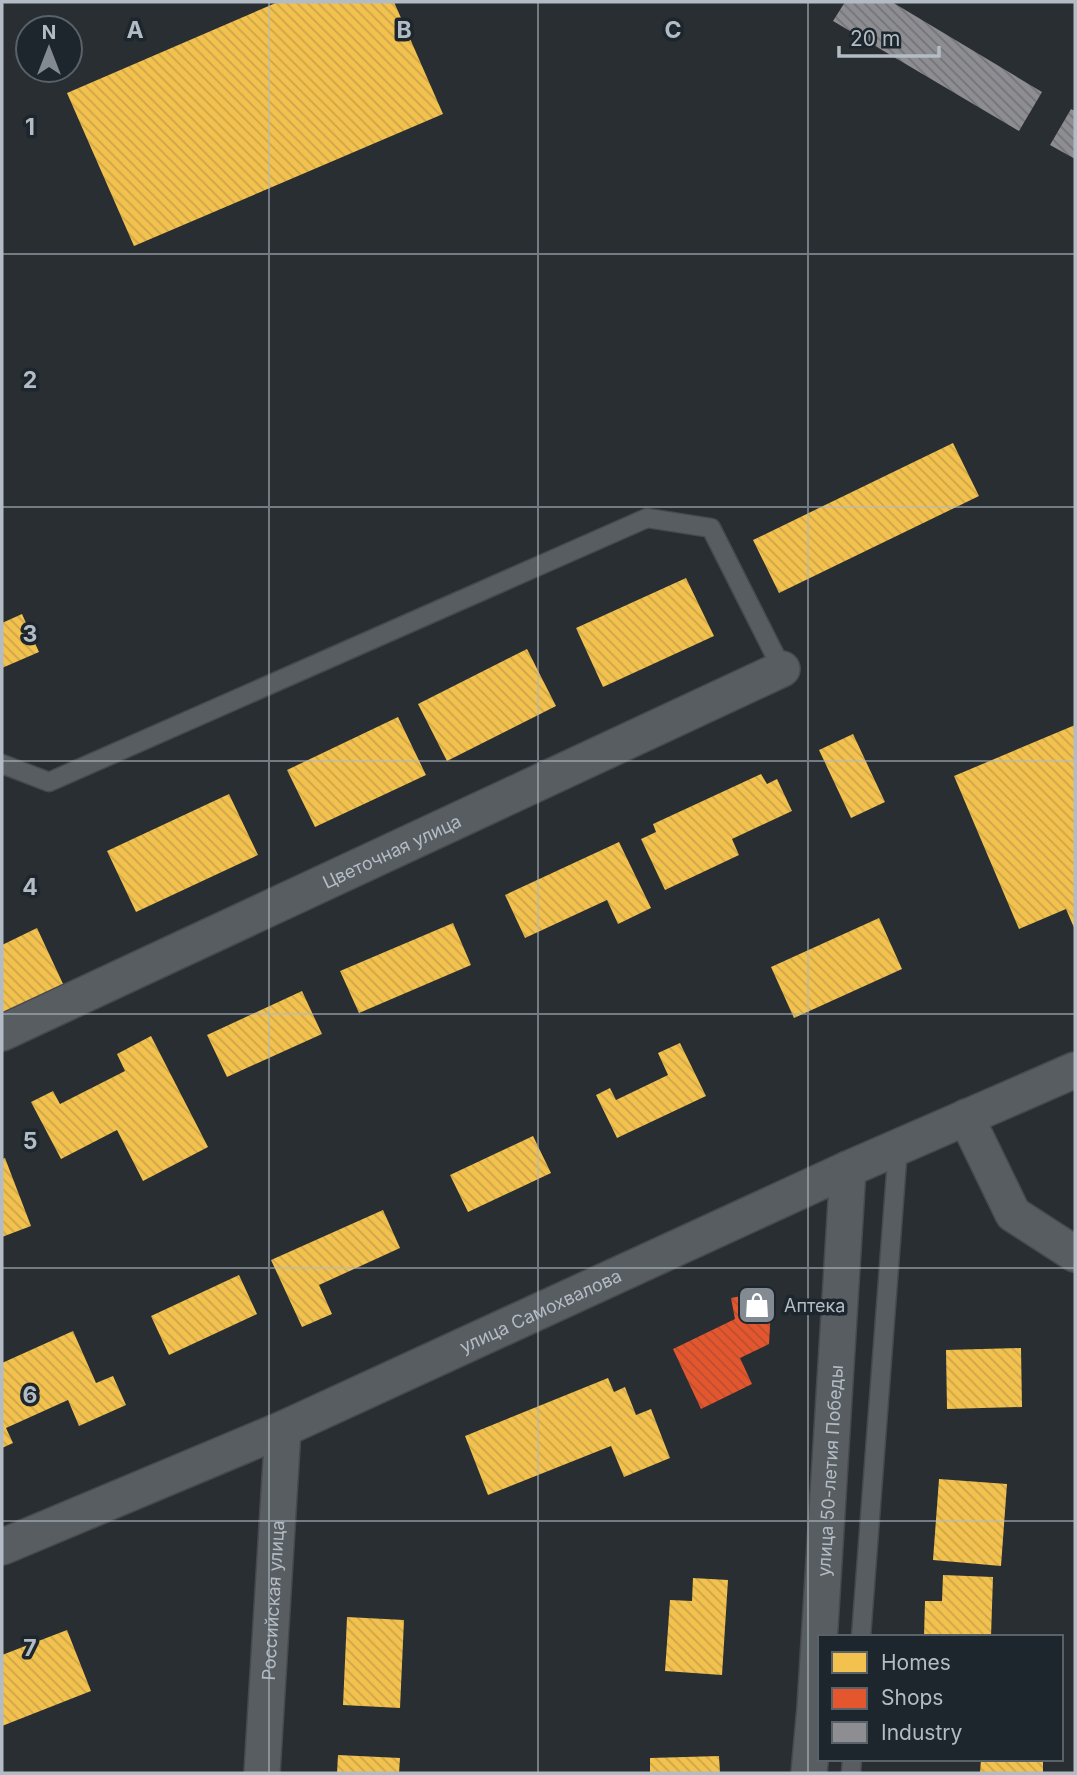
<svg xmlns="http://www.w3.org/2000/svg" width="1077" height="1775" font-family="Inter,sans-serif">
<defs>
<pattern id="homes-back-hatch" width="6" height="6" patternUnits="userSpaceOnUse" patternTransform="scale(1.75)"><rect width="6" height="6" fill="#f2c14e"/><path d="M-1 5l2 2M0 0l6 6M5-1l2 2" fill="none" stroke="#cca64a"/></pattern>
<pattern id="shops-back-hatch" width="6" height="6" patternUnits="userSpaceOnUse" patternTransform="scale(1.75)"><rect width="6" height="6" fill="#e4572e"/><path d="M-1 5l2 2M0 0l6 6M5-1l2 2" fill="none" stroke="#b84f31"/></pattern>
<pattern id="industry-back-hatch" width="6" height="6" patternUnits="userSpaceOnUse" patternTransform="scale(1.75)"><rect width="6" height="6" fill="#8d8d92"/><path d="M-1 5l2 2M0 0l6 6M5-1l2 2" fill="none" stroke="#737478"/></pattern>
</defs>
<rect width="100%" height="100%" fill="#292e33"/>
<!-- homes -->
<path fill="url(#homes-back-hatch)" d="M278,2H394L443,114L134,246L67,93Z
M953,443L979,496L779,593L753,540Z
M686,578L714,636L603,687L576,628Z
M22,614L39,652L2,668V623Z
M527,649L556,706L447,761L418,704Z
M398,717L426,775L315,827L287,770Z
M1075,725V930L1066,909L1019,929L954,776Z
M853,734L885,802L851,818L819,750Z
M761,774L767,784L777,779L792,811L732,839L739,855L665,890L641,839L656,832L653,824Z
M229,794L258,855L136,912L107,851Z
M619,842L651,908L618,924L607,900L525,938L505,895Z
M879,918L902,969L794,1018L771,967Z
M453,923L471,965L359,1013L340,971Z
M37,928L64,986L2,1015V945Z
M302,991L322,1034L227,1077L207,1035Z
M151,1036L208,1147L143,1181L117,1130L61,1159L31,1102L53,1091L60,1104L125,1071L117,1054Z
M680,1043L706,1096L617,1138L596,1095L610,1088L616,1100L668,1075L658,1053Z
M533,1136L551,1173L468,1212L450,1175Z
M5,1158L31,1226L2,1237V1159Z
M383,1210L400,1248L319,1285L332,1314L302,1327L271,1260Z
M239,1275L257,1314L169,1355L151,1316Z
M73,1331L96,1383L113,1376L126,1405L79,1426L68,1400L6,1428L13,1443L2,1448V1363Z
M1021,1348L1022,1407L947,1409L946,1350Z
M608,1378L614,1392L625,1387L636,1415L651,1409L670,1458L624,1477L611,1446L488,1495L465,1436Z
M939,1479L1007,1484L1001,1566L933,1560Z
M943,1575L993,1577L991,1637H924L925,1601H942Z
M693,1578L728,1580L722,1675L665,1671L670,1600L692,1601Z
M347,1617L404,1620L400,1708L343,1705Z
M67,1630L91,1691L2,1726V1655Z
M338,1755L400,1758L399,1773H337Z
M719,1756L720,1773H650V1758Z
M981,1759H1043V1773H980Z"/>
<!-- shops -->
<path fill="url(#shops-back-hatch)" d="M772,1290L769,1344L740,1358L752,1384L701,1409L673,1349L735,1319L731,1298Z"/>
<!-- industry -->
<path fill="url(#industry-back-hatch)" d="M845,2H892L1042,92L1019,131L833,21Z
M1071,109L1075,111V159L1050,145Z"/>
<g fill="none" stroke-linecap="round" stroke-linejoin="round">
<defs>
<path id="service" d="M2,764L49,782L647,518L711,528L782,669
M861,1637L898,1147
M851,1773L852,1759"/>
<g id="minor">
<path id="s1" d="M2,1033L782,669"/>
<path d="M966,1117L1013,1214L1075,1254"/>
<path id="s2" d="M2,1547L283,1429L848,1169L1075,1070"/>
<path id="s3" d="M262,1773L283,1429"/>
<path id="s4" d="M809,1773L815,1708L848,1169"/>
</g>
</defs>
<!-- service casing -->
<use href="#service" stroke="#464a4e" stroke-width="21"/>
<!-- minor casing -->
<use href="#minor" stroke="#464a4e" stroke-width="38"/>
<!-- service -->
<use href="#service" stroke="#585d62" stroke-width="18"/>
<!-- minor -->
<use href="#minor" stroke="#585d62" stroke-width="35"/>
</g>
<!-- grid -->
<path fill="none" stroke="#b3bcc4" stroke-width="2" stroke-opacity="0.55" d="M269,2V1773M538,2V1773M808,2V1773M2,254H1075M2,507H1075M2,761H1075M2,1014H1075M2,1268H1075M2,1521H1075"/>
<!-- icons -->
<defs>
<symbol id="shop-square" viewBox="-11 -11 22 22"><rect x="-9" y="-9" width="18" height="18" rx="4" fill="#838a91" stroke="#1d262d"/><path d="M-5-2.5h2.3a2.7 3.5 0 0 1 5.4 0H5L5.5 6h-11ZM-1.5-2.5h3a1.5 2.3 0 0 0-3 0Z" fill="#fff"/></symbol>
</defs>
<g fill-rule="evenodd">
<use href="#shop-square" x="735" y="1283" width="44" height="44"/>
</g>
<g text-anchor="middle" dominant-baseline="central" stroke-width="7" stroke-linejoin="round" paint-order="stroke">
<!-- street labels -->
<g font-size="18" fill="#b3bcc4" stroke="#1d262d">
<text stroke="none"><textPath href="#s1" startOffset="430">Цветочная улица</textPath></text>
<text stroke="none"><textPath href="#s2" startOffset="588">улица Самохвалова</textPath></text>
<text stroke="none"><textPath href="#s4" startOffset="303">улица 50-летия Победы</textPath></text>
<text stroke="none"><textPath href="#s3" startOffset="173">Российская улица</textPath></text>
</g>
<!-- poi labels -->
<g font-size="18" fill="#b3bcc4" stroke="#1d262d" text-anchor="start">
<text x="784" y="1305">Аптека</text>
</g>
</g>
<g font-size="23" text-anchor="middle" font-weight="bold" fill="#b3bcc4" stroke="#1d262d" stroke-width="7" stroke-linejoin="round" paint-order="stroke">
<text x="135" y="38">A</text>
<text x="404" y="38">B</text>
<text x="673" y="38">C</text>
<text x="30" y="135">1</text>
<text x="30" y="388">2</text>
<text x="30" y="642">3</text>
<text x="30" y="895">4</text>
<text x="30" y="1149">5</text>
<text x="30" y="1403">6</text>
<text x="30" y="1656">7</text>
</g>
<!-- border -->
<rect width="1077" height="1775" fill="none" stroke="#b3bcc4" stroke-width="7"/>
<!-- legend -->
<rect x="818" y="1635" width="245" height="126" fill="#1d262d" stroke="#596269" stroke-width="2"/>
<rect x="832" y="1652" width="35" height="21" fill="#f2c14e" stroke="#596269" stroke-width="2"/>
<text x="881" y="1670" font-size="21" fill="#b3bcc4">Homes</text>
<rect x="832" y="1688" width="35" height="21" fill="#e4572e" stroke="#596269" stroke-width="2"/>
<text x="881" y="1705" font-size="21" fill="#b3bcc4">Shops</text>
<rect x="832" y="1722" width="35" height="21" fill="#8d8d92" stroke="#596269" stroke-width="2"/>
<text x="881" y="1740" font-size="21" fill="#b3bcc4">Industry</text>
<!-- north arrow -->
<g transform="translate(49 49)"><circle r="33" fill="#1d262d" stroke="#596269" stroke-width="2"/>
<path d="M0-5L12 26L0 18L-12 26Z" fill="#838a91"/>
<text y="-10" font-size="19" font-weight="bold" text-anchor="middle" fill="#b3bcc4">N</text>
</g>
<!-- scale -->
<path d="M839 46v10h100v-10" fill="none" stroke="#b3bcc4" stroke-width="3.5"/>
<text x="850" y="46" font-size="21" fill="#b3bcc4" stroke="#1d262d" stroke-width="5" paint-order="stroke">20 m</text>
</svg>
